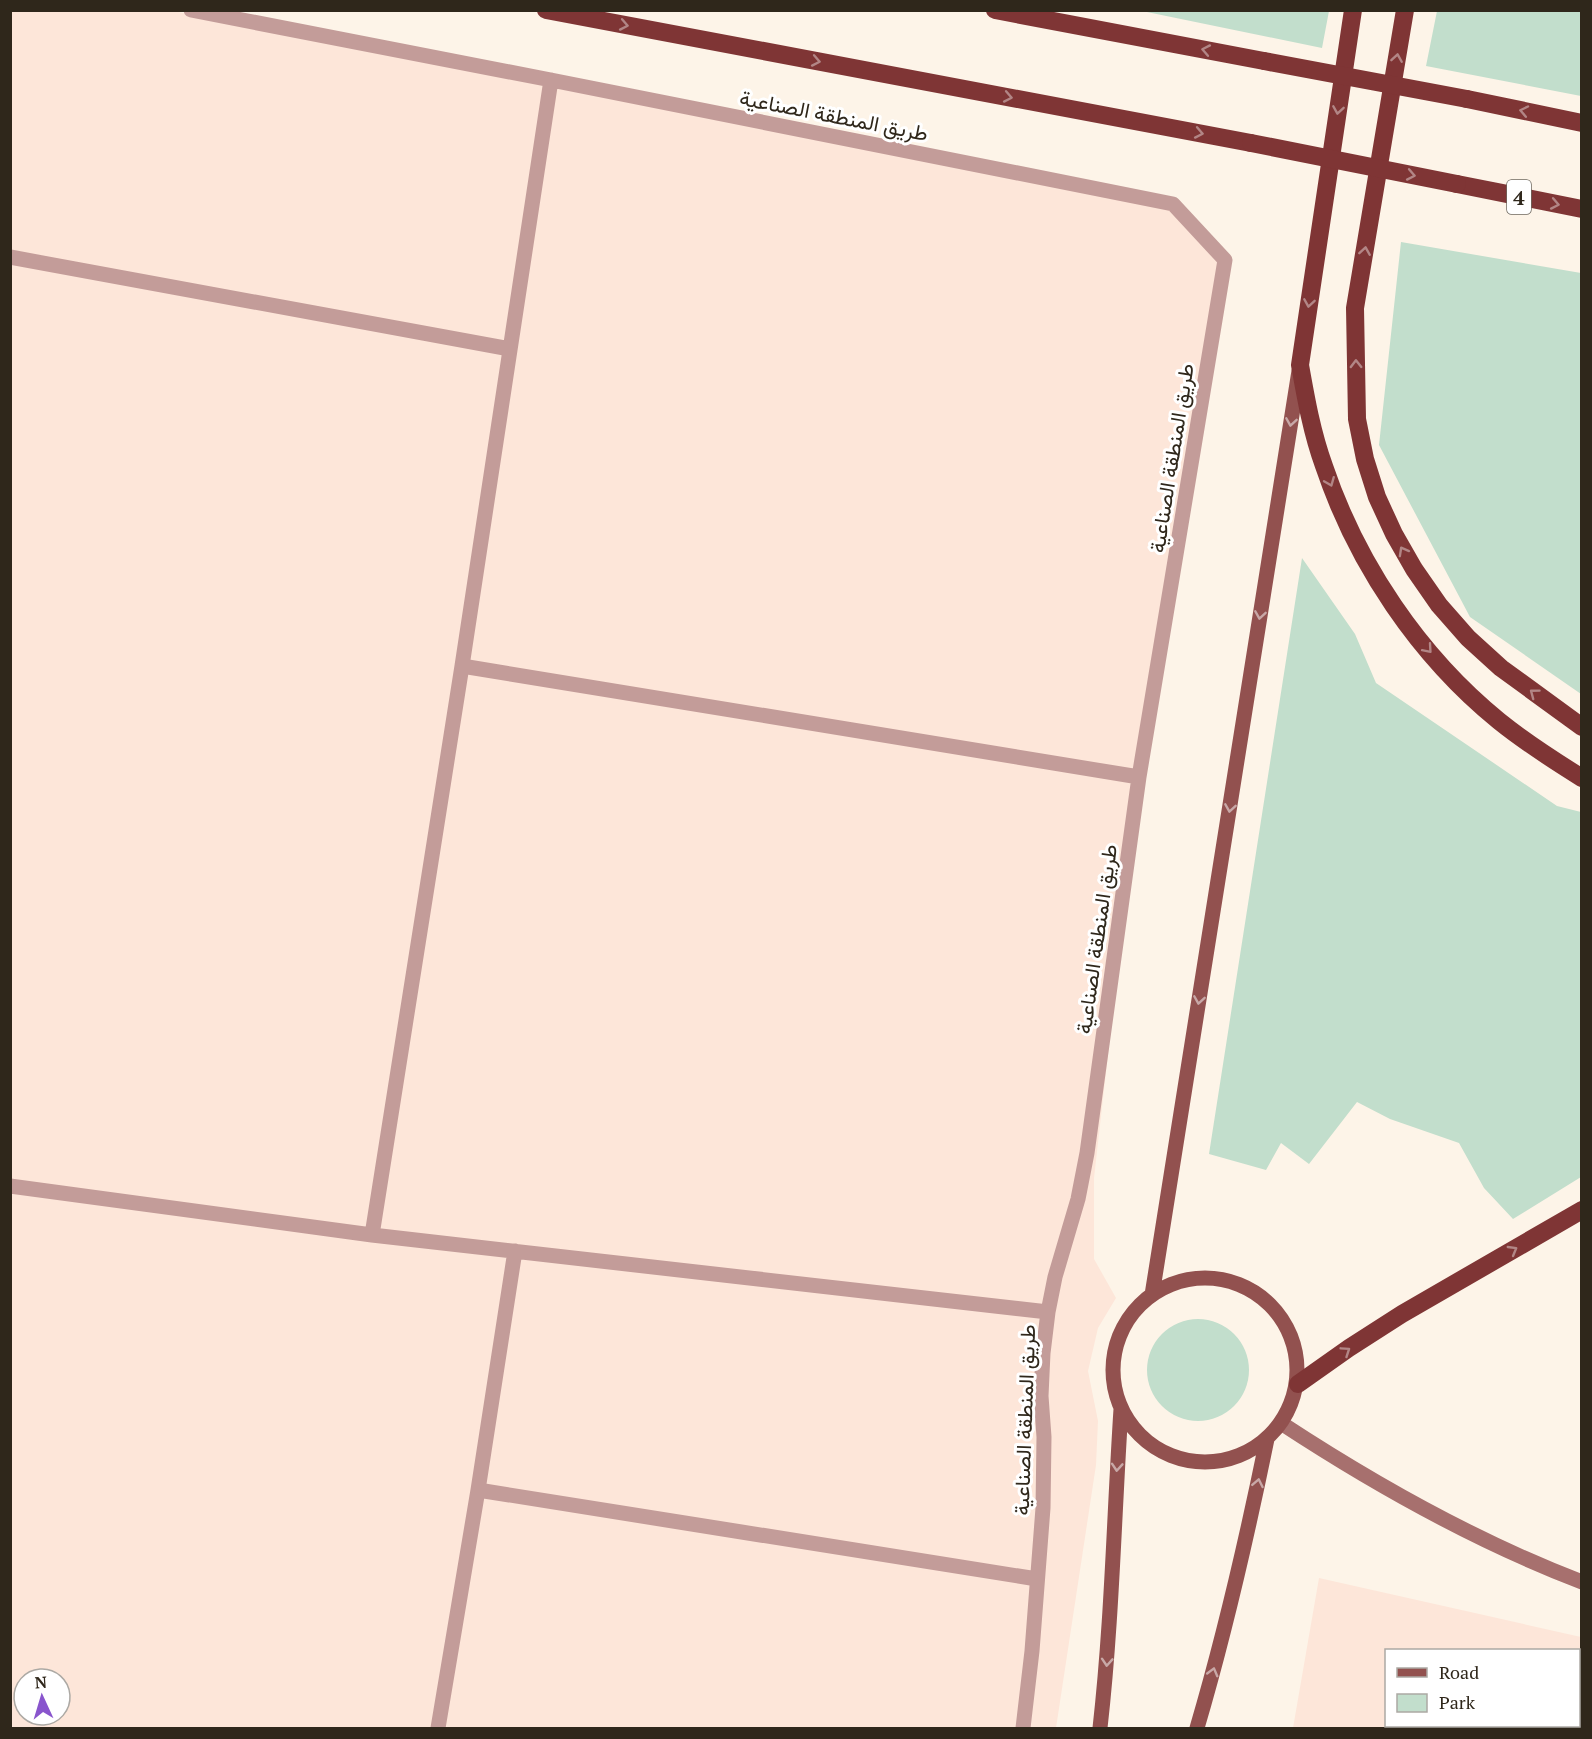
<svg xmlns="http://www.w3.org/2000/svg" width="1592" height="1739" font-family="'PT Serif',Vazirmatn,serif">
<rect width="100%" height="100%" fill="#fdf4e8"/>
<!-- industrial -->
<path fill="#fde6d9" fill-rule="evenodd" d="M11,11H173L1173,204L1225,260L1138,790L1094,1178V1259L1116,1298L1098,1328L1088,1371L1098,1421L1096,1465L1056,1728H11ZM24,1679H60V1715H24Z
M1319,1578L1581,1637V1728H1293ZM1386,1650H1578V1726H1386Z"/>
<!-- green -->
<path fill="#c2decc" d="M1142,11L1329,10V11L1322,48Z
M1437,11H1581V96L1426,66Z
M1401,242L1581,273V694L1470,617L1379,445Z
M1302,558L1355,634L1376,683L1557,806L1581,812V1177L1513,1219L1484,1188L1459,1143L1390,1119L1357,1102L1309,1164L1281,1143L1266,1170L1209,1154Z
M1147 1370a51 51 0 1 1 102 0a51 51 0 1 1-102 0Z"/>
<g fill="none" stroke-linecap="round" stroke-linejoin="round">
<!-- street -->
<path stroke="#c39c99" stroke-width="15" d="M191,10L551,80L1173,204L1225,260L1139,777L1087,1153L1078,1199L1055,1277L1048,1312L1043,1353L1041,1396L1044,1437L1043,1508L1032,1651L1023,1728
M10,257L510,349
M462,666L1139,777
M10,1186L372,1235L1048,1312
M372,1235L462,666L551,80
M478,1490L1037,1579
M438,1728L478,1490L515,1251"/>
<!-- secondary -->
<path stroke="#a7706e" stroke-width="15" d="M1281,1423C1377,1486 1475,1541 1582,1582"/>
<!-- primary -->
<path stroke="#92514f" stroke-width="15" d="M1113 1370a92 92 0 1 1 184 0a92 92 0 1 1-184 0Z
M1152,1295L1299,371
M1100,1728C1112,1622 1114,1516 1121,1409
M1197,1728C1225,1633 1247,1537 1267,1439"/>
<!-- highway -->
<path stroke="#7f3535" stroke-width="18" d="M546,10L1251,143
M995,10L1264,61
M1353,10L1300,365C1306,399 1312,433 1324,466C1357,564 1419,656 1499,721C1525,742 1553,760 1582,778
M1405,10L1355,308L1357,419L1365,459L1377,497L1394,534L1414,569L1439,605L1468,638L1501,668L1582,727
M1467,99L1582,123
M1457,184L1582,209
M1298,1384L1349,1348L1402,1314L1582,1210"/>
<!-- highway-bridge -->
<path stroke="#7f3535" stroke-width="18" d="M1264,61L1467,99
M1251,143L1457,184"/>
</g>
<!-- one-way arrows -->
<defs><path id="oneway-chevron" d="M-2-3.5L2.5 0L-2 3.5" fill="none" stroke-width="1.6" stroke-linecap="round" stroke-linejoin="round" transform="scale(1.5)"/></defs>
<g stroke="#b28686">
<use href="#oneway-chevron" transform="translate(624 25) rotate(11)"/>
<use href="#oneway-chevron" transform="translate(1206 50) rotate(-169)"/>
<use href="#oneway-chevron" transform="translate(1397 58) rotate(-81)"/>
<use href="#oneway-chevron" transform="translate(816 61) rotate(11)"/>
<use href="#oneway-chevron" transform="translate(1008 97) rotate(11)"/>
<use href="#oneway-chevron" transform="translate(1338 110) rotate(99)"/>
<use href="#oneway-chevron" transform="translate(1524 111) rotate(-168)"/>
<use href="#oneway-chevron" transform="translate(1199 133) rotate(11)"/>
<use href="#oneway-chevron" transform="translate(1411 175) rotate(11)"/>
<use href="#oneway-chevron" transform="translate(1555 204) rotate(11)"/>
<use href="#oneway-chevron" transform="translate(1365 251) rotate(-81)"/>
<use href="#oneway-chevron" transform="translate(1309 303) rotate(99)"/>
<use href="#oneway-chevron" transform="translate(1356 364) rotate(-91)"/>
<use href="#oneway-chevron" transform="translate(1330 482) rotate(68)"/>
<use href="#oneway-chevron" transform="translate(1403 551) rotate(-119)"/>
<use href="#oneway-chevron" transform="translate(1428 649) rotate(49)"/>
<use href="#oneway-chevron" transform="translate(1534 693) rotate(-143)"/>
<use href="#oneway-chevron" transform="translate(1513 1250) rotate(-30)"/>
<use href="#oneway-chevron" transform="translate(1346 1351) rotate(-34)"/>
</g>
<g stroke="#c8a8a7">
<use href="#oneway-chevron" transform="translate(1291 422) rotate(99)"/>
<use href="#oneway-chevron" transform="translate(1260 615) rotate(99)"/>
<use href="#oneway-chevron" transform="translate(1230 808) rotate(99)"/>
<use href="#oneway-chevron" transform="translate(1199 1000) rotate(99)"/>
<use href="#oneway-chevron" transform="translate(1117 1467) rotate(94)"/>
<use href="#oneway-chevron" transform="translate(1258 1483) rotate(-79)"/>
<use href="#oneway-chevron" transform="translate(1107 1662) rotate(94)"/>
<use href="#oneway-chevron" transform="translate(1213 1672) rotate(-75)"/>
</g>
<g text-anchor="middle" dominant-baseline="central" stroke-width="6" stroke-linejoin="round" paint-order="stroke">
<!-- shield labels -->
<rect fill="#fff" stroke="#6d685f" stroke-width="1.5" x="1507" y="180" width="24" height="34" rx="4.5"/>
<g font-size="20" font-weight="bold" fill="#2f271b">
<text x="1519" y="197">4</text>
</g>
<!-- street labels -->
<g font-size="21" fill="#2f271b" stroke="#fff">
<text transform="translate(834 115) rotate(11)">طريق المنطقة الصناعية</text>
<text transform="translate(1171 458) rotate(-81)">طريق المنطقة الصناعية</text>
<text transform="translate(1096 939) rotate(-82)">طريق المنطقة الصناعية</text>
<text transform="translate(1024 1420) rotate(-88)">طريق المنطقة الصناعية</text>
</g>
</g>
<!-- border -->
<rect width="1592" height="1739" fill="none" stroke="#2f271b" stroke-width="24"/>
<!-- legend -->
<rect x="1385" y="1649" width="195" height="78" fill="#ffffff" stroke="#aca9a4" stroke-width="1.5"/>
<rect x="1397" y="1668" width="30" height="9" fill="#92514f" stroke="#aca9a4" stroke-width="1.5"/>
<text x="1439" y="1679" font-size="18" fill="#2f271b">Road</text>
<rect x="1397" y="1694" width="30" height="18" fill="#c2decc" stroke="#aca9a4" stroke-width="1.5"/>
<text x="1439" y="1709" font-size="18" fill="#2f271b">Park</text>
<!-- north arrow -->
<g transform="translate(42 1697) rotate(356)"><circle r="28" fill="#ffffff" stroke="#aca9a4" stroke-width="1.5"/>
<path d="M0-4.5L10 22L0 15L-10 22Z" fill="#8955cd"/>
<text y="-9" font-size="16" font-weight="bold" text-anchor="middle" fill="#2f271b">N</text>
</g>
</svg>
